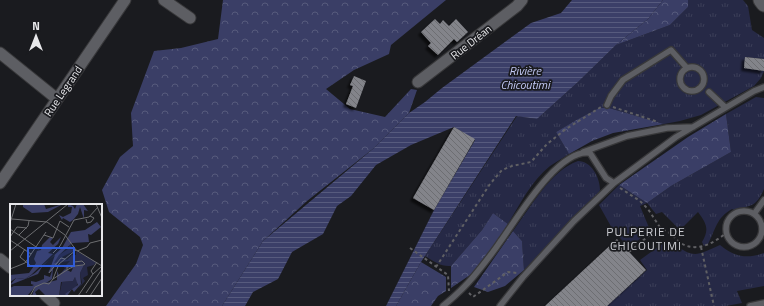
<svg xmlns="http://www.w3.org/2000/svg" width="764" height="306" font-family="'Titillium Web',sans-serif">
<defs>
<pattern id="grass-tufts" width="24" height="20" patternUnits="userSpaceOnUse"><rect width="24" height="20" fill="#262946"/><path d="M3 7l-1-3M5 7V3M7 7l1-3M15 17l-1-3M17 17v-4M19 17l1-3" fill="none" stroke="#3b3e58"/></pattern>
<pattern id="forest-crowns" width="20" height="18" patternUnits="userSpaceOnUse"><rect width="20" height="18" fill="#3a3e66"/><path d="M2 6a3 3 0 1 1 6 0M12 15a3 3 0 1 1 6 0" fill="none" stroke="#565a7c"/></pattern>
<pattern id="water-rules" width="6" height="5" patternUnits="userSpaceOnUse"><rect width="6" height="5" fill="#3b3f68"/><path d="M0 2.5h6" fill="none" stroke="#575b7e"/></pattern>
<pattern id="building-back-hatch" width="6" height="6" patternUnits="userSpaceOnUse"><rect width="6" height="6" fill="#83848a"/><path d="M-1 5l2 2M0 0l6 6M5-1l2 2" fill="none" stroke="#6d6e72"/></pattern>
<filter id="shadow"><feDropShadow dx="-3" dy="3" stdDeviation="1" flood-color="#0009"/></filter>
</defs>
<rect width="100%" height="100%" fill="#1a1b1f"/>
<!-- grass -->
<path fill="url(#grass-tufts)" d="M688,0H743L748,6L752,30L764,38V59L745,57L744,68L764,71L761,78L754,86L701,115L680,121L664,124L609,108H599L578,119L556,132L569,154C563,158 556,162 550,166C532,180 520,204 508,224L493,213L482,230L451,266C442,267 433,261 425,256L517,116L537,119L578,82L616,45L670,25L688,7Z
M756,97L764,98V189C756,207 752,205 734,210L732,209C716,218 716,229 708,244L704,246L702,242C710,229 706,223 698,212L680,230L662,212L656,214L647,203L640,206L650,230L629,248L613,230L599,205L619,185L647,203L671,186L731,152L726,114Z
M578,161C591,161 600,177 600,190L598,194L524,270L522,241L513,231C530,208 551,170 578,161Z
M671,242C695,259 695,256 720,245C734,257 747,259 764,253V286L737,291L742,303L726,306H607L647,270L640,260L662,244Z"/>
<!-- forest -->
<path fill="url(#forest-crowns)" d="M223,0H446L391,45L389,54L354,70L326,89L350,109L385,117L411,89L417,90L409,113L374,148L307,201L263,241L222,306H106L136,264L143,245L140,237L109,212L102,190L120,157L133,146L131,113L154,51L181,48L218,39Z
M663,0H688V7L670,25L616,45L648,19Z
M599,108H609L664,124L613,133L592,141L569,154L556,132L578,119Z
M726,114L731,152L671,186L647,203L619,185L688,137Z
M493,213L508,224L479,267L470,275L451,288V266L482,230Z
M513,231L522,241L524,270L505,286L488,292L474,287Z
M421,262L446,277V291L438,296L431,306H396Z"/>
<!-- water -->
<path fill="url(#water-rules)" d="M572,0H663L648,19L616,45L578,82L537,119L516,116L421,262L396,306H386L434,210L475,140L454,127L411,145L376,165L351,196L337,206L323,234L292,252L278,279L253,292L245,306H222L263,241L374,148L409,113L425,102L442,88L531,23L561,13Z"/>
<!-- building -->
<path fill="url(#building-back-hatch)" filter="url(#shadow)" d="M435,19L440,24L443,20L449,26L456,19L468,32L457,42L454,39L438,55L428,46L431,43L421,32Z
M745,57L764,59V71L744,68Z
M354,76L366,81L356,108L346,104L353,86L350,85Z
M454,127L475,139L434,210L413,198Z
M617,239L646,270L607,306H545Z"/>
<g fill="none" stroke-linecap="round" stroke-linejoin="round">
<defs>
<path id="lane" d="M680 79a12 12 0 1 1 24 0a12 12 0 1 1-24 0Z
M709,92L725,107
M607,105L611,96L623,80L671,50L687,68
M583,152L627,136L667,128L693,127
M726 229a18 18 0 1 1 36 0a18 18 0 1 1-36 0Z
M754,214L764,200
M443,306C454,297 465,287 474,276C483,265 492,254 500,242C517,219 558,148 590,153L606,178L614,183
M500,306L523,277L574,221L614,183L676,137L754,91L764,87
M750,306L764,303"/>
<path id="street" d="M164,0L190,18
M0,53L57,99
M418,82L517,6L522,0
M0,183L125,0
M0,259L11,268
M45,295L54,303"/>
<path id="secondary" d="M761,0L764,4"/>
</defs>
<!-- lane casing -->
<use href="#lane" stroke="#38383a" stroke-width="8"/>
<!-- street casing -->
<use href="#street" stroke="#38383a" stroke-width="13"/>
<!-- secondary casing -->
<use href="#secondary" stroke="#38383a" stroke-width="17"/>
<!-- path -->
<path stroke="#606064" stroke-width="2" stroke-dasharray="3 3" stroke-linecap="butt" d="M613,107L658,122
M620,188L640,201L648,209L661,229
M701,247L714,306
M410,248L448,275L449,291
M629,252L657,229C667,229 671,234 678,241C694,254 713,244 726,233
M436,267L490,184L502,170L512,166L531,162L547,144L566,129L601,107
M469,293L473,297L508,272L517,273"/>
<!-- lane -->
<use href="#lane" stroke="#5d5e63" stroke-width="5.5"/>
<!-- street -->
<use href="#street" stroke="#5d5e63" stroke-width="11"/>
<!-- secondary -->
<use href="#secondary" stroke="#5d5e63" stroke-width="15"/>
</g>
<g text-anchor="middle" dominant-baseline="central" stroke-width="3.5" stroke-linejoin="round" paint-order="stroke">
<!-- street labels -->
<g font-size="11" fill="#e7e7ea" stroke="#1a1b1f">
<text transform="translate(471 42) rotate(-38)">Rue Dréan</text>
<text transform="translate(63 91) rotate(-56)">Rue Legrand</text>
</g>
<!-- water labels -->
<g font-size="12" font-style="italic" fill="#c2c8f3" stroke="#1a1b1f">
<text x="525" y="70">Rivière<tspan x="525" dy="14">Chicoutimi</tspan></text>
</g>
<!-- neighbourhood labels -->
<g font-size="12" letter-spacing="1" fill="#cacbd1" stroke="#1a1b1f">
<text x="646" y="231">PULPERIE DE<tspan x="646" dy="14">CHICOUTIMI</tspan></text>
</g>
</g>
<!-- overview -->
<g transform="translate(10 204)">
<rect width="92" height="92" fill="#1a1b1f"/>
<path d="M60,40L64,47L52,53L57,56L62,51H66V47L86,58L84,61L77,63L78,71L73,74L75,77L68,85L72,79L70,69L74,61H66L55,65L54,63L60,57L43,59L49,51L58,45ZM65,73L68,79L65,85L60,86L56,92H49L52,78L63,77Z" fill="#262946"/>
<path d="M13,0H34L36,5L53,0L38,8L22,9L13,3ZM58,0L63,2L65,5L67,0H73L78,7L74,6V15L70,3L68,10L63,16L60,18L53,14L52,16L49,11L53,13L61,9L62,3H58ZM40,33L43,34L40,38L43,41L51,33L48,40L38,49L43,50L21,71L15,75L6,74L0,78V71L19,69L26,59L24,55L27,47L31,46L32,41ZM49,58L43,65L42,75L36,79L47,76V67L49,71L55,65L61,68L63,64L60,65L64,62L74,61L70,69L71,80L64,88L62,85L57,92L55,90L68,81L65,73L63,77L51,78L49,92H36L29,85L25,88L27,92H22L25,83L17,92H0V84L4,82H22L24,81L21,80V77L26,78L34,75V71L40,73L42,67L38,69L43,59Z" fill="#3a3e66"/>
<path d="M87,18L91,23L81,31L78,30L79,38L62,39L49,51L40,65L45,51L33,61L28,70L0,81L6,74L15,75L25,69L52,44L61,28L75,26Z" fill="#3b3f68"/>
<path fill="none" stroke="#6c6d70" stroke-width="1" d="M86,0L92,14M2,15L37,18L55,31L66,46L92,62M76,15L77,19L81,18L84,14L80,12M0,19L6,0M0,25L29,45M9,31L18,22L19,17M34,31L43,34L50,17L59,23M0,33L7,23L17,24M0,36L21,50M15,45L10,53L21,62M0,47L58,0M67,47L77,43L80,39L92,36M43,49L50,42L64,16L79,13L88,3M64,58L72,57L75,60L73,61L64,62L57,63V66L64,62M0,65L15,59L36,28M57,66L43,75L49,60L66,46M39,69L51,54L55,55M83,70L81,67L87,58M76,89L92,65M20,92L25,83L34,79L39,80L43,75M68,92L83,70L92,62M80,92L92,74"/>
<path fill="#315dda" fill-opacity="0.15" stroke="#315dda" stroke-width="2" d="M18,44H64V62H18Z"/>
<rect width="92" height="92" fill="none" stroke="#e7e7ea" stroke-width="2"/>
</g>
<!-- north arrow -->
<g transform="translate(36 36)" stroke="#1a1b1f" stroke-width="3" paint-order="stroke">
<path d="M0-3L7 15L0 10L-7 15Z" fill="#e7e7ea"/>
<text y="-6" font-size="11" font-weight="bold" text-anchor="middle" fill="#e7e7ea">N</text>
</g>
</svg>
